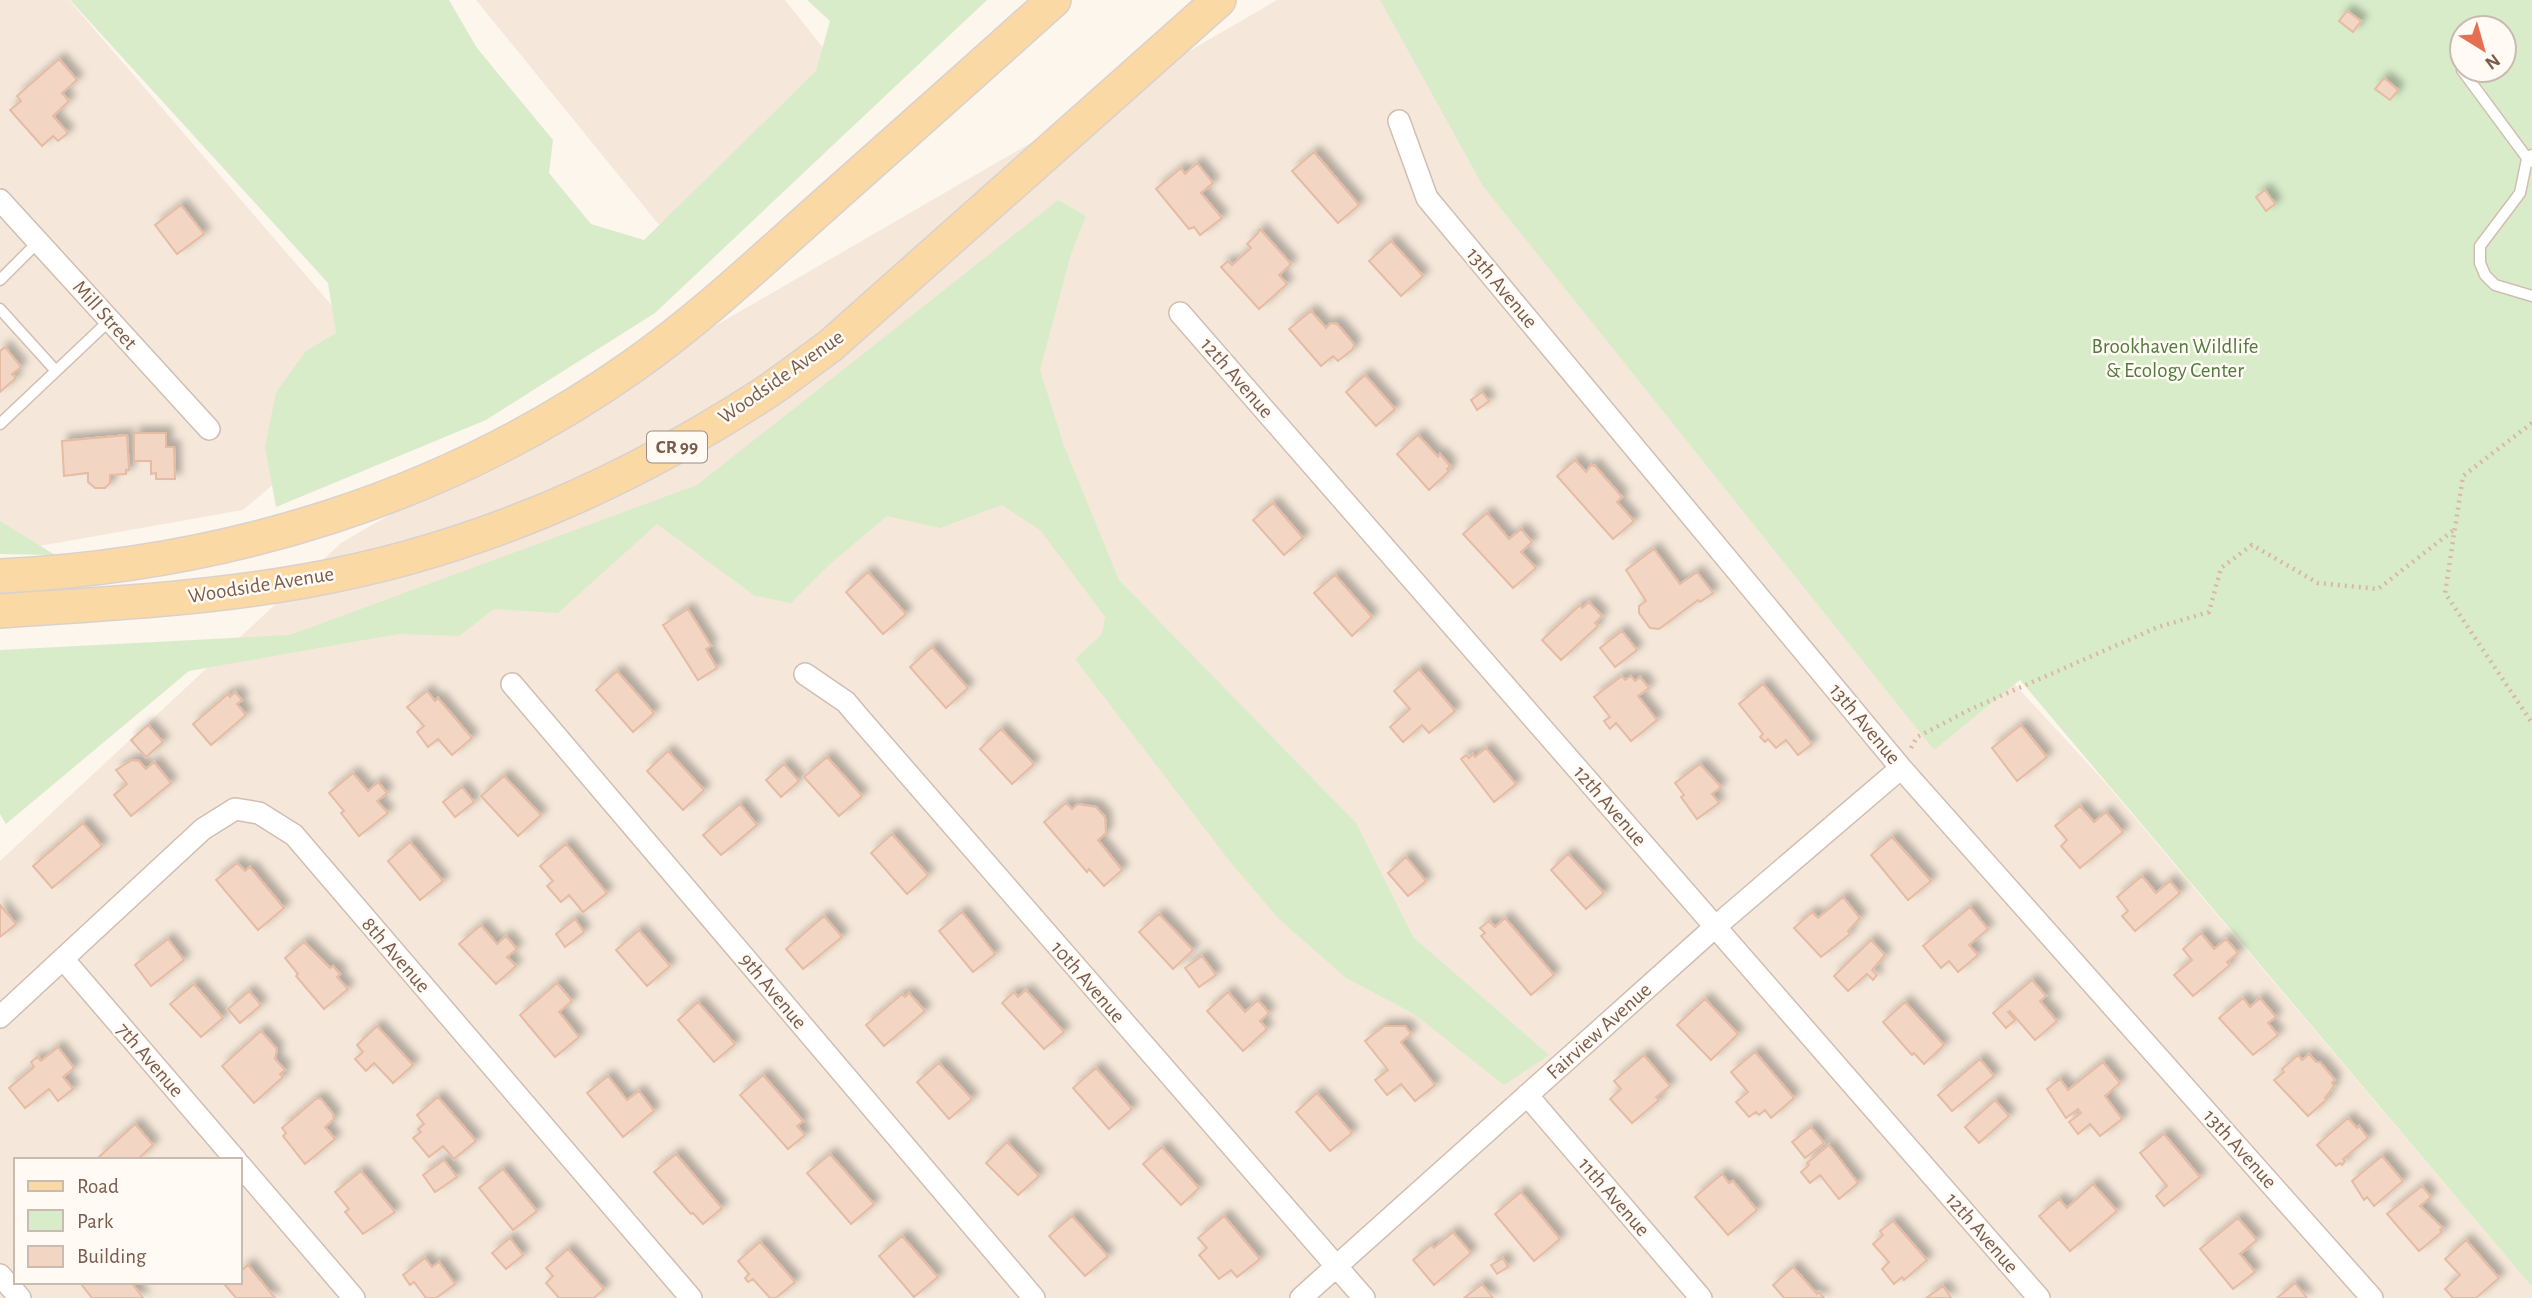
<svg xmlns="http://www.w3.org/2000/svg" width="2532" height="1298" font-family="'Alegreya Sans',sans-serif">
<defs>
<filter id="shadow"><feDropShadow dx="6" dy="-6" stdDeviation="3.5" flood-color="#0004"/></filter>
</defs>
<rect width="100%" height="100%" fill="#fdf6ec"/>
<!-- residential -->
<path fill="#f5e8da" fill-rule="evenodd" d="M0,0H69L396,380L243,510L0,553Z
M476,0H785L847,78L664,231Z
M1277,0H1384L2103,780L2532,1287V1298H0V861L341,543ZM16,1160H240V1282H16Z"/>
<!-- green -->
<path fill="#d8ecc9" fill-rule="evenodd" d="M70,0H449L477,48L553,140L549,173L591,224L644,240L816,71L830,21L807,0H987L655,313L486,420L276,507L265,447L276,392L306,351L336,333L328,283Z
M1380,0H2532V1287L2020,680L1934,750L1483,186ZM2462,28H2504V70H2462Z
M1058,200L1086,216L1071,254L1040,370L1064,446L1119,580L1356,823L1413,937L1549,1055L1504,1085L1414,1014L1346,978L1279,919L1231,863L1075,659L1102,634L1105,617L1041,531L1002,505L940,528L887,516L830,564L791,603L755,596L657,524L558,613L494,609L459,636L398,634L189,671L6,824L0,814V650L290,635L697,485Z
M0,521L55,555L0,554Z"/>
<!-- building -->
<path fill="#f3d5c3" stroke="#e6bba3" stroke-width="2" filter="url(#shadow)" d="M2347,11L2361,21L2353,32L2339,21Z
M59,59L77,80L62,93L69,101L53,116L68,133L58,141L53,136L42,146L10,110L21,101L17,96Z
M2384,78L2398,90L2390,100L2375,89Z
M1314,152L1359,205L1338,223L1292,171Z
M1197,163L1213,183L1201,193L1222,218L1200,235L1194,227L1189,229L1156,189L1181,168L1185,174Z
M2265,190L2275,204L2266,211L2256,197Z
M181,205L204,234L177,254L155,225Z
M1260,229L1291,264L1279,275L1287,284L1259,309L1221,267L1228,261L1232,265L1251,248L1247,244L1258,233Z
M1391,241L1423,276L1401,296L1369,261Z
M1311,311L1326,328L1331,323L1337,324L1354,344L1353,349L1338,361L1333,356L1321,366L1289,329Z
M5,347L21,367L12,374L16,378L0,392V351Z
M1365,375L1395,409L1376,426L1346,392Z
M1482,392L1489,401L1477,410L1471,400Z
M134,433H166V447H174L175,479H156V473L151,474V461H134Z
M127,435L129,470H126V474L110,475V483L105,488H95L88,482V473L64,476L62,441Z
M1418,435L1438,457L1440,454L1450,466L1447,469L1449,471L1429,490L1397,454Z
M1575,460L1586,472L1591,465L1595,466L1622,497L1617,502L1634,521L1613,539L1557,476Z
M1273,503L1303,538L1284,555L1253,520Z
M1487,513L1509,539L1521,529L1532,542L1521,552L1536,568L1513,588L1463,534Z
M1654,549L1680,584L1697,572L1713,593L1700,602L1698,600L1659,629L1650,628L1639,613V606L1646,601L1626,570Z
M868,572L906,614L883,634L846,592Z
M1335,575L1372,617L1352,636L1314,593Z
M1589,602L1602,616L1595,623L1598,626L1561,660L1542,640L1580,605L1582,608Z
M688,609L711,646L706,649L717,668L698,680L663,625Z
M1622,631L1637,650L1615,667L1600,648Z
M932,647L968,688L946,708L910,667Z
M1419,669L1455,711L1429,733L1422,725L1403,742L1390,727L1410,709L1394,691Z
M617,671L654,713L633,732L596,690Z
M1622,676L1625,680L1631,676L1635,681L1640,677L1649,688L1638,696L1657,720L1631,741L1616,723L1610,729L1604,721L1610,717L1594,697Z
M1763,684L1812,744L1798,755L1786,740L1776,748L1768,739L1765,742L1760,737L1763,734L1739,704Z
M427,691L435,701L438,698L472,738L452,755L438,739L428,747L417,732L424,726L407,707Z
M235,692L242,700L237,704L246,715L211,745L193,724L228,694L230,697Z
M148,725L163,742L146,757L131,740Z
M2021,725L2047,757L2017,781L1992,748Z
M1001,729L1034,764L1012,784L980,749Z
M1486,748L1516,784L1494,802L1461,759L1466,755L1469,758L1473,754L1475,757Z
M668,751L704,790L683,810L647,771Z
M827,757L862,796L839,816L804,777Z
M132,760L139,761L146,769L154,762L171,783L131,816L114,795L127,784L116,770Z
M784,764L799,781L781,797L766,780Z
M1700,764L1721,787L1712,794L1719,803L1697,819L1681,797L1684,795L1675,783Z
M353,773L368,791L378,782L387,793L377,801L388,813L359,836L341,813L344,811L329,793Z
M504,776L541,815L518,836L481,796Z
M462,787L474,802L455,817L443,802Z
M1066,803L1072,809L1078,804L1096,807L1105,817L1106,833L1098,840L1122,870L1104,886L1089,869L1087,872L1044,822Z
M740,804L757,825L721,855L703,835Z
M2080,806L2094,822L2106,812L2123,832L2080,868L2061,846L2067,840L2055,826Z
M83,823L102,846L52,888L33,866Z
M892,834L928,875L907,894L871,853Z
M1892,837L1931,881L1908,900L1871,855Z
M410,842L443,881L420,900L388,861Z
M566,844L607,893L583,912L569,895L561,902L547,886L553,881L540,866Z
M1568,854L1604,893L1586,909L1551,870Z
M1406,857L1426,881L1408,896L1388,873Z
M237,863L245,871L250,867L284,908L258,930L216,880Z
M2142,876L2156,893L2170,881L2180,893L2135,931L2122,916L2128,911L2117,897Z
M1843,897L1860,918L1848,931L1850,934L1821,957L1794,928L1812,912L1818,918Z
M0,905L16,924L0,937Z
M1970,907L1988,929L1969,945L1978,955L1958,972L1949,961L1941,968L1923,946Z
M962,912L995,954L973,972L939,931Z
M1159,914L1193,950L1173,969L1139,932Z
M824,916L842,937L803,969L786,949Z
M1505,918L1554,975L1531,995L1481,936L1485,933L1480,928L1489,921L1495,927Z
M575,919L584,932L565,947L556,934Z
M481,925L497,944L506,936L517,949L507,957L516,966L496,984L459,944Z
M639,930L670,966L647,986L616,950Z
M2201,933L2214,949L2226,939L2238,953L2227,962L2230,965L2193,996L2174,975L2192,960L2183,949Z
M168,939L184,960L151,986L135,965Z
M1871,940L1885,955L1872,970L1877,975L1873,980L1867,974L1848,991L1834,976Z
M304,942L330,968L333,966L340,974L337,977L348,989L324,1009L296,976L298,974L285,958Z
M1202,956L1216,975L1199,987L1185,968Z
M2032,980L2046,996L2040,1001L2057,1021L2035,1040L2010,1011L2008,1012L2015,1020L2006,1028L1993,1013Z
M557,983L572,1001L559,1012L579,1037L555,1057L520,1015Z
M194,984L223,1018L201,1037L170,1004Z
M1026,990L1064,1032L1044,1049L1002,1003L1014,992L1018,997Z
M249,991L261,1005L240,1023L228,1009Z
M1228,992L1245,1012L1258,1000L1269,1013L1260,1021L1267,1029L1243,1051L1207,1011Z
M909,993L925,1011L884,1046L866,1025L902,994L905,997Z
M2243,998L2250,1007L2260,998L2276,1017L2268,1023L2278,1035L2253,1055L2219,1018Z
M1705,999L1738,1034L1711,1060L1677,1025Z
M698,1002L735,1044L714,1062L678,1020Z
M1905,1002L1944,1045L1924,1064L1914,1053L1912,1055L1883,1022Z
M377,1026L413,1065L393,1083L374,1063L366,1071L355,1059L363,1052L357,1045Z
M1384,1026H1405L1411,1034L1401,1042L1435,1085L1415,1101L1401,1084L1387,1095L1375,1080L1388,1070L1365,1041Z
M261,1031L277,1049L275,1059L285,1070L280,1074L283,1077L254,1103L222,1066Z
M58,1047L74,1068L63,1077L73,1089L58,1101L49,1089L25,1108L9,1088L34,1067L31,1062L37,1057L41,1061Z
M1755,1052L1794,1098L1771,1118L1765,1110L1759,1115L1756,1112L1749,1117L1736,1102L1748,1092L1731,1072Z
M2309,1054L2316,1062H2320L2335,1080L2332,1083L2334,1086L2325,1098L2327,1099L2308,1116L2274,1080L2284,1072L2282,1069L2298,1055L2302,1060Z
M1644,1055L1670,1086L1656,1097L1659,1100L1632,1123L1610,1099L1621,1089L1614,1081Z
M1980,1059L1994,1076L1952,1111L1938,1095Z
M2103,1062L2120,1083L2105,1096L2122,1119L2100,1136L2090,1124L2078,1134L2069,1122L2081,1113L2078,1109L2066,1118L2047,1089L2060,1079L2068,1090Z
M939,1063L972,1099L949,1119L917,1082Z
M1096,1068L1132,1109L1109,1129L1073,1088Z
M763,1075L803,1121L797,1126L805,1135L788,1149L740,1095Z
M608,1076L627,1100L639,1091L654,1111L623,1137L587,1093Z
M1317,1093L1352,1133L1330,1151L1296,1112Z
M438,1097L476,1141L454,1159L443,1146L429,1157L413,1138L421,1132L418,1129L424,1124L417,1115Z
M317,1098L321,1099L333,1114L334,1119L325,1127L335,1139L305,1164L283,1136L286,1133L282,1128Z
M1995,1100L2009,1116L1979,1143L1965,1127Z
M2348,1118L2357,1128L2359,1126L2368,1138L2343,1159L2345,1161L2342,1165L2340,1163L2336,1166L2317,1145Z
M135,1124L153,1145L137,1160H101L99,1157Z
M1811,1127L1824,1143L1805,1158L1792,1142Z
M2164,1134L2200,1177L2164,1206L2156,1196L2167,1186L2140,1153Z
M1007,1142L1039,1176L1018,1195L986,1163Z
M1829,1145L1858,1183L1839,1199L1820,1175L1810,1183L1801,1172L1809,1165L1807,1163Z
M1162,1147L1199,1188L1181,1205L1143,1164Z
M676,1154L722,1208L703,1224L693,1213L691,1214L654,1172Z
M830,1154L874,1204L851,1224L807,1173Z
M2382,1156L2403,1181L2374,1206L2367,1197L2364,1200L2352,1181Z
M444,1160L457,1177L435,1192L423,1175Z
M503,1169L537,1211L513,1230L479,1188Z
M361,1171L395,1212L363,1234L345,1212L349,1209L335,1192Z
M1722,1174L1729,1183L1733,1181L1757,1210L1728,1235L1695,1197Z
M2093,1184L2117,1211L2070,1251L2039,1216L2059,1199L2067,1208Z
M2422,1186L2431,1197L2420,1206L2443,1228L2440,1230L2442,1232L2419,1251L2387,1214Z
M1521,1192L1560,1239L1534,1261L1495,1214Z
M1072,1216L1108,1256L1085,1276L1049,1236Z
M1224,1216L1260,1259L1237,1277L1231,1270L1219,1279L1199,1255L1207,1248L1198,1238Z
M2238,1218L2257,1240L2240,1254L2255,1272L2233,1289L2200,1249Z
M1893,1221L1927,1260L1904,1280L1902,1277L1894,1284L1882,1269L1889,1262L1873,1244L1883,1235L1880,1231Z
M1453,1232L1471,1253L1434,1285L1413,1260L1431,1245L1434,1248Z
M902,1236L938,1277L914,1297L879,1256Z
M510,1238L523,1255L506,1269L492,1253Z
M2466,1240L2499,1278L2476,1298H2453L2445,1289L2460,1275L2445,1259Z
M760,1242L795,1282L776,1298H770L753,1279L748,1282L745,1278L749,1274L738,1261Z
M568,1249L604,1289L594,1298H559L546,1283L553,1276L546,1268Z
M425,1258L432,1267L439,1262L455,1284L436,1298H426L414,1282L410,1285L403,1275Z
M1503,1258L1508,1267L1497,1274L1491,1265Z
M248,1265L275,1298H236L225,1285L228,1282H240V1272Z
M1793,1267L1817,1294L1819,1292L1824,1298H1784L1773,1285Z
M84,1282H131L143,1298H92L81,1284Z
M2295,1283L2307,1298H2277Z
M1482,1284L1493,1298H1464Z
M1943,1286L1951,1298H1926Z"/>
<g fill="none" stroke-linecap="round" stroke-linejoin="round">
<defs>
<path id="lane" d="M2462,70L2530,162
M2532,155L2527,159L2520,193L2480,246V263L2485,275L2495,285L2532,296
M0,280L38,242
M0,309L56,371
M0,424L110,320"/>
<path id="street" d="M1399,121L1427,198L1901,768L2372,1298
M0,200L209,429
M1180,313L2039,1298
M805,674L846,702L856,714L1364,1298
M512,684L1034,1298
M64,960L236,1160
M0,1017L203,829L235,809L259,813L294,835L691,1298
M1527,1095L1701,1298
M240,1165L354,1298
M0,1275L20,1298
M1301,1298L1715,927L1901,768"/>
<path id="primary" d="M0,576C227,565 446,498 633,366C697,321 755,267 813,215C894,143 974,72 1054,0
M0,611C102,604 204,599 305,581C469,552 623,485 762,395C785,380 808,362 830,346L1219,0"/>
</defs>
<!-- lane casing -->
<use href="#lane" stroke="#d1beb0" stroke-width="13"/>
<!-- street casing -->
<use href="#street" stroke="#d1beb0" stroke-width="24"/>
<!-- primary casing -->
<use href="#primary" stroke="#dad1cd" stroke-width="36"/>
<!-- path -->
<path stroke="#d9b8a5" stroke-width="4.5" stroke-dasharray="2 5" stroke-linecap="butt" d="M2532,423L2463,476L2445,593L2532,723
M1911,748L1917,737L1971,709L2158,627L2209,612L2221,568L2252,545L2318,583L2378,589L2455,529"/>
<!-- lane -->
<use href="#lane" stroke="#fff" stroke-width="10"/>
<!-- street -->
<use href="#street" stroke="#fff" stroke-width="21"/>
<!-- primary -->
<use href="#primary" stroke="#fbd9a5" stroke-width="33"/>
</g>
<g text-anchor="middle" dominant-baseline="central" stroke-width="5" stroke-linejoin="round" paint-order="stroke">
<!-- shield labels -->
<rect fill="#fffaf3" stroke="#a28b7f" stroke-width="2" x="647" y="431.5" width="60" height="31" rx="5"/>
<g font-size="19" font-weight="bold" fill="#7a5c4d">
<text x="677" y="447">CR 99</text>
</g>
<!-- street labels -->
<g font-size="21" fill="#7a5c4d" stroke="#fffaf3">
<text transform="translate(1502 288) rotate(50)">13th Avenue</text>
<text transform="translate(105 315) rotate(48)">Mill Street</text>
<text transform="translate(781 377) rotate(-35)">Woodside Avenue</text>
<text transform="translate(1237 378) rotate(49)">12th Avenue</text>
<text transform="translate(261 585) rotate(-9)">Woodside Avenue</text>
<text transform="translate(1865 724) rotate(50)">13th Avenue</text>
<text transform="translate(1610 806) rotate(49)">12th Avenue</text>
<text transform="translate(396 955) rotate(49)">8th Avenue</text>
<text transform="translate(1088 982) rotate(49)">10th Avenue</text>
<text transform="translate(773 991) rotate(50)">9th Avenue</text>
<text transform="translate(1599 1031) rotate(-42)">Fairview Avenue</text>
<text transform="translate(150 1060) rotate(49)">7th Avenue</text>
<text transform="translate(2240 1149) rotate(48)">13th Avenue</text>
<text transform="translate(1614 1197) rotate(49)">11th Avenue</text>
<text transform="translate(1982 1233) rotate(49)">12th Avenue</text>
</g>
<!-- park labels -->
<g font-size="21" fill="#537a41" stroke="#fffaf3">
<text x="2175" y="346">Brookhaven Wildlife<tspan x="2175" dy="24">&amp; Ecology Center</tspan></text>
</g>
</g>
<!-- legend -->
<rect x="14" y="1158" width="228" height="126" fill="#fffaf3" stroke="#cabbb1" stroke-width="2"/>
<rect x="28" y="1181" width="35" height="10" fill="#fbd9a5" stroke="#cabbb1" stroke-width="2"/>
<text x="77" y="1193" font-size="21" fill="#7a5c4d">Road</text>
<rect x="28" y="1210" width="35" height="21" fill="#d8ecc9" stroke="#cabbb1" stroke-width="2"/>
<text x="77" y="1228" font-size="21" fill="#7a5c4d">Park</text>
<rect x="28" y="1246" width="35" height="21" fill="#f3d5c3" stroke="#cabbb1" stroke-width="2"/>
<text x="77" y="1263" font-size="21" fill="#7a5c4d">Building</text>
<!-- north arrow -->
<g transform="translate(2483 49) rotate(143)"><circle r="33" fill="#fffaf3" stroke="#cabbb1" stroke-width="2"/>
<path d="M0-5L12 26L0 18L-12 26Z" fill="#e76f51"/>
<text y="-10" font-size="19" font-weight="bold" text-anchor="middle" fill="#7a5c4d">N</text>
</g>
</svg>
